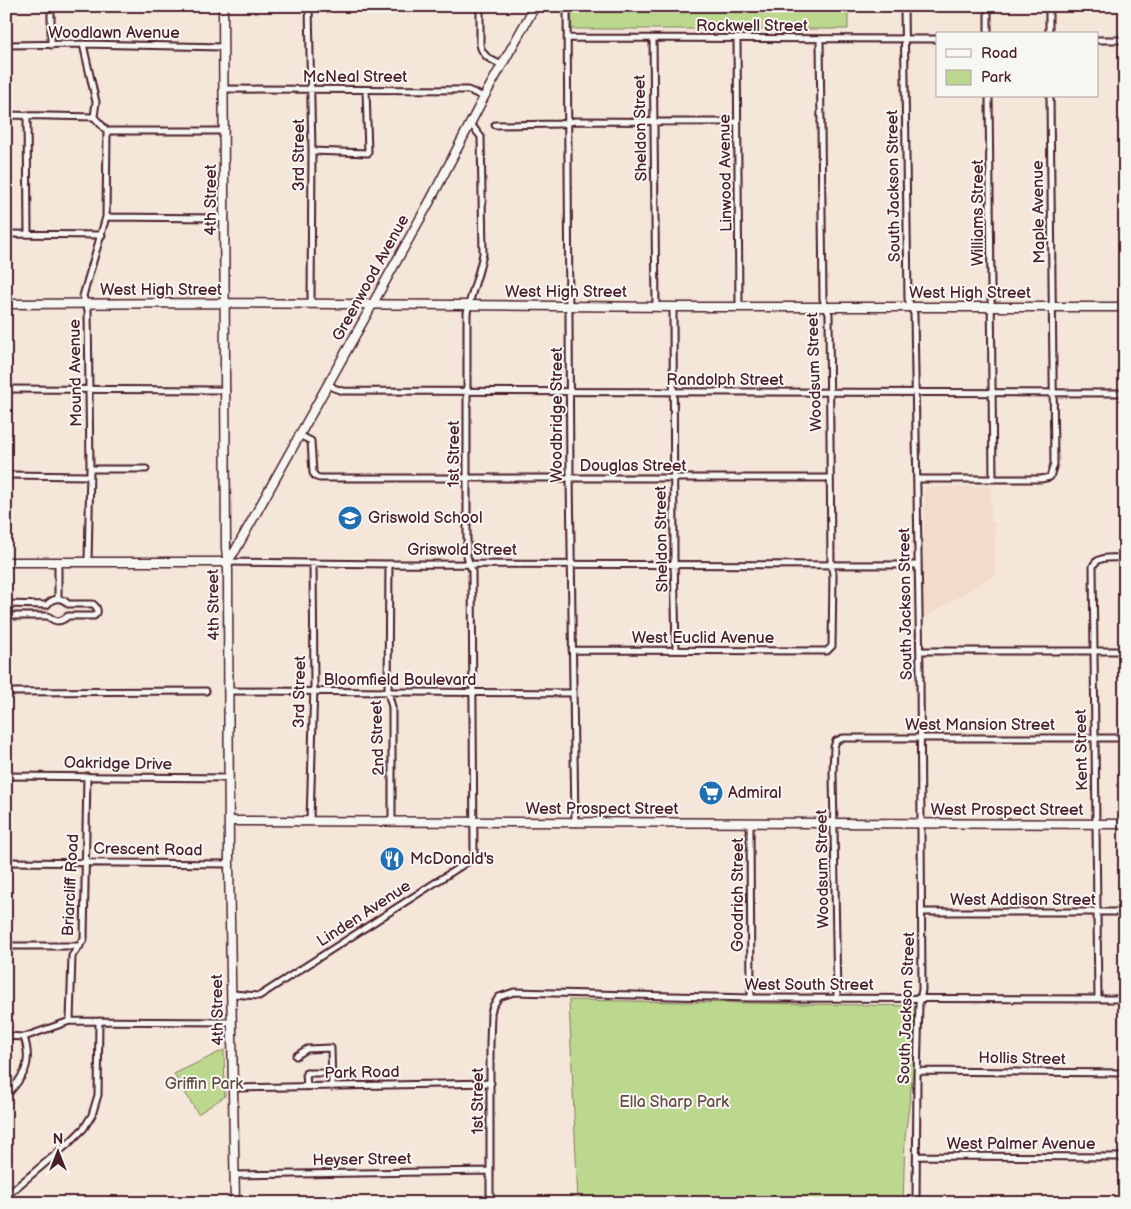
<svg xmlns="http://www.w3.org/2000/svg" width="1131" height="1209" font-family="'Balsamiq Sans',sans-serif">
<rect width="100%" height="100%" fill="#f4e6d9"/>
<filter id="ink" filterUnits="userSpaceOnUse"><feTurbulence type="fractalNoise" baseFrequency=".02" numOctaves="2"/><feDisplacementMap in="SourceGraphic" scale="10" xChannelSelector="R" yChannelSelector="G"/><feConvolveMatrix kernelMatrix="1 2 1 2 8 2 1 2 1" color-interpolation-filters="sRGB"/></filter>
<g filter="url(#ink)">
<!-- built -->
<path fill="#f2dbc8" d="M925,487H991V522H995V575L923,618Z"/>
<!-- green -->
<path fill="#bcd88f" stroke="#837c5d" d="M571,6H848V29H572Z
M569,1000L921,1006L905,1138L903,1203H578Z
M224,1050L225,1096L198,1114L174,1074Z"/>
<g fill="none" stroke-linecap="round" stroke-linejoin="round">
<defs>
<path id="street" d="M51,6V45
M309,6L312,151L311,304
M480,6V45C483,57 491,60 502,65
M567,6L570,478L575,823
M904,6L908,299L914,314L920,672L922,990L919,1004L917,1078L916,1203
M988,6V34
M1049,6V34
M568,38L937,39
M653,39L656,306
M737,39L739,307
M1097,40H1125
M83,44L96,102L94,117L107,131L106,217L83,296L88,310L90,469L88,562
M6,45L83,44L223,47
M224,89L468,90L484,97
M989,96L993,479
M6,115L94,117
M27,115L28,234
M495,125L560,124L575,121L737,122
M107,131H224
M312,151L368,153L366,90
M106,217L218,218L225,220
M6,234L102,235
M673,307L674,557L676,650
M328,383L334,388L343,391L1125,393
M6,389L219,390L226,391
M301,436L311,441L313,473L316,477L320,478H829
M90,469H146
M6,475L89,476
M917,479H1041L1050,477L1054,464L1050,96
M58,562V598
M227,562L389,564L918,565
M389,564L388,692L392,707V822
M6,604L47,605C53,597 62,597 68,604H93C97,607 98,609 97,613L94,616H68C61,622 56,623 48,616H6
M572,650L827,651L832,646L833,574L831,564L829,314L823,299L820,39
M920,651H1125
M228,691L572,693
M6,692L206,691
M6,776L229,778
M310,821L314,685L313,563
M750,823L751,998
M6,862L229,864
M922,912H1125
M6,946H80
M232,994L259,996L267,991L472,859L474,854L472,571L467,556V313C471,292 480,273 483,253L481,137L470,123
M837,998L833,773L834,747L836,741L843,738H1125
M1098,999L1093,566C1098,555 1114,558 1125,558
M70,1021L72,956L84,939L87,776
M6,1036L24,1037L70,1021L231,1022
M296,1056L307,1049L331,1048L332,1087
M918,1071L1125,1073
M307,1087L306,1073H331
M233,1088L491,1083
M6,1096C24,1076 33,1065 24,1037
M917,1156L1125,1157
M235,1175L490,1171
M6,1196L69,1143L84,1128L92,1115L98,1095L99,1021
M490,1203V1043L491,1013L493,1006L499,997L514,992L751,998L1125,999"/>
<path id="secondary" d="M223,6L226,548L228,569L229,864L235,1203
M6,304L225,303L673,307H1125
M6,562H227L235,551L430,201L484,97L535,6
M229,821L1125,824"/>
</defs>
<!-- street casing -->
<use href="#street" stroke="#4a1f2b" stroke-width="9"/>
<!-- secondary casing -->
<use href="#secondary" stroke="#4a1f2b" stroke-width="11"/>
<!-- street -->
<use href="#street" stroke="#f6f6f2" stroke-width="5"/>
<!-- secondary -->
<use href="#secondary" stroke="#f6f6f2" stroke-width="8"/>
</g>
</g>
<!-- icons -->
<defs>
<symbol id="school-disc" viewBox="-11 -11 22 22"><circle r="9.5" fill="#1f6fb2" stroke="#f6f6f2"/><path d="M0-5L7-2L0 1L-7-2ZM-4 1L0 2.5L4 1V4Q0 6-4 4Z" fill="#fff"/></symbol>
<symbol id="supermarket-disc" viewBox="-11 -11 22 22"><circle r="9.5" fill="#1f6fb2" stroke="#f6f6f2"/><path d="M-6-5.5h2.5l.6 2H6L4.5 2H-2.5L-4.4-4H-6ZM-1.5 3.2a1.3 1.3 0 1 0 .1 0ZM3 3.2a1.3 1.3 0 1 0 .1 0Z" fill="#fff"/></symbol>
<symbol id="restaurant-disc" viewBox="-11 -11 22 22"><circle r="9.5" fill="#1f6fb2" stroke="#f6f6f2"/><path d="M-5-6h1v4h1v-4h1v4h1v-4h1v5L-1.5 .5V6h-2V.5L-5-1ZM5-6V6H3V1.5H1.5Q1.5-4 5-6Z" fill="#fff"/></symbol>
</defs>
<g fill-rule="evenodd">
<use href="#school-disc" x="336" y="504" width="28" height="28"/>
<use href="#supermarket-disc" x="697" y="779" width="28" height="28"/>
<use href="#restaurant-disc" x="378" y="845" width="28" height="28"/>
</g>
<g text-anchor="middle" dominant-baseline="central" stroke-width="4" stroke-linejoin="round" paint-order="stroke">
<!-- street labels -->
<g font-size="16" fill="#4a1f2b" stroke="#f6f6f2">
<text x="752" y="26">Rockwell Street</text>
<text x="114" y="33">Woodlawn Avenue</text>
<text x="355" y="77">McNeal Street</text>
<text transform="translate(641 128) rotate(-91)">Sheldon Street</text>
<text transform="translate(299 155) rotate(-90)">3rd Street</text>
<text transform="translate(726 173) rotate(-91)">Linwood Avenue</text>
<text transform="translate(894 186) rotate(-91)">South Jackson Street</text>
<text transform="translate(211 200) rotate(-90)">4th Street</text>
<text transform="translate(1039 212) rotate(-91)">Maple Avenue</text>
<text transform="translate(978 213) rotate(-90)">Williams Street</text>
<text transform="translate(371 278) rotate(-61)">Greenwood Avenue</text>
<text x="161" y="290">West High Street</text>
<text x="566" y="292">West High Street</text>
<text x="970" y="293">West High Street</text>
<text transform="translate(815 372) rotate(-92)">Woodsum Street</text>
<text transform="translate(76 373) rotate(-91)">Mound Avenue</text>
<text x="725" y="380">Randolph Street</text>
<text transform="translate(557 415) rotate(-90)">Woodbridge Street</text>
<text transform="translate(454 454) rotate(-90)">1st Street</text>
<text x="633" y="466">Douglas Street</text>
<text transform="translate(662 539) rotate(-91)">Sheldon Street</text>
<text x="462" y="550">Griswold Street</text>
<text transform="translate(906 604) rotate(-91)">South Jackson Street</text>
<text transform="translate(214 605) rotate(-91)">4th Street</text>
<text x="703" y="638">West Euclid Avenue</text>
<text x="400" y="680">Bloomfield Boulevard</text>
<text transform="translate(300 692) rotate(-89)">3rd Street</text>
<text x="980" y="725">West Mansion Street</text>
<text transform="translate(378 738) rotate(-92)">2nd Street</text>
<text transform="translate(1082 750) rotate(-91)">Kent Street</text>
<text transform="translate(118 764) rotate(1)">Oakridge Drive</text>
<text x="602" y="809">West Prospect Street</text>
<text x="1007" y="810">West Prospect Street</text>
<text transform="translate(148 850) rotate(1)">Crescent Road</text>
<text transform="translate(823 869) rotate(-91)">Woodsum Street</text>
<text transform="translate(71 885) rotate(-87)">Briarcliff Road</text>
<text transform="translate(738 895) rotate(-90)">Goodrich Street</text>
<text x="1023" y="900">West Addison Street</text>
<text transform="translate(364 914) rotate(-33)">Linden Avenue</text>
<text x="809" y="985">West South Street</text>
<text transform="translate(907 1008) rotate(-88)">South Jackson Street</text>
<text transform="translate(218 1010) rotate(-91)">4th Street</text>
<text transform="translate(1022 1059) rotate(1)">Hollis Street</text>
<text transform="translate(362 1073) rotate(-1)">Park Road</text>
<text transform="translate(478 1101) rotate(-90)">1st Street</text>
<text x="1021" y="1144">West Palmer Avenue</text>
<text transform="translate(362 1160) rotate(-1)">Heyser Street</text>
</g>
<!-- poi labels -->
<g font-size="16" fill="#4a1f2b" stroke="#f6f6f2" text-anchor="start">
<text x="368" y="518">Griswold School</text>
<text x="728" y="793">Admiral</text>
<text x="410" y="859">McDonald's</text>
</g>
<!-- park labels -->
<g font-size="16" fill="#664d44" stroke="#f6f6f2">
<text x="204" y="1084">Griffin Park</text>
<text x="674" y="1102">Ella Sharp Park</text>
</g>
</g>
<!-- margin -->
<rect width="1131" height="1209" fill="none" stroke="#f6f6f2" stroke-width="25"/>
<rect x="12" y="12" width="1106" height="1184" fill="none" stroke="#4a1f2b" stroke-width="2" filter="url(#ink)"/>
<!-- legend -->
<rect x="936" y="32" width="162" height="65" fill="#f6f6f2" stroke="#b1a0a2"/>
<rect x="946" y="49" width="25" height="8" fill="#f6f6f2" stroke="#b1a0a2"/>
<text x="981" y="58" font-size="15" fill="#4a1f2b">Road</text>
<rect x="946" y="70" width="25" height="15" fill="#bcd88f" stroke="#b1a0a2"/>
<text x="981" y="82" font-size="15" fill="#4a1f2b">Park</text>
<!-- north arrow -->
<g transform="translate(58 1152)" stroke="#f6f6f2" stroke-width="4" paint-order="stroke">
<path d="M0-4L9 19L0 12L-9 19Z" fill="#4a1f2b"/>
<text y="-8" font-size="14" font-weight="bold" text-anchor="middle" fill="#4a1f2b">N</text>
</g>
</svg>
